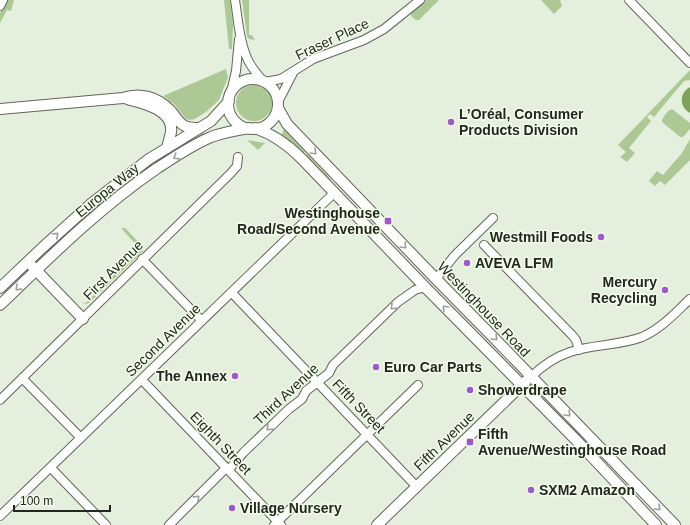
<svg xmlns="http://www.w3.org/2000/svg" width="690" height="525" font-family="Helvetica,sans-serif">
<rect width="100%" height="100%" fill="#e5efdd"/>
<!-- green -->
<path fill="#acc895" d="M7,0H14L11,11L7,10L0,23V13Z
M224,0H230L233,25L232,49H229Z
M242,0H249V35H252L255,40L249,39L247,36Z
M425,0H439L419,20H416L412,17L410,12Z
M541,0H560L562,6L554,14Z
M226,69L228,77L219,100L206,112L195,119L190,120L186,119L174,104L163,96Z
M690,70V80L684,81L654,117L650,114L647,117L651,121L629,148L635,153L627,162L620,157L626,152L618,145Z
M236 103a18 18 0 1 1 36 0a18 18 0 1 1-36 0Z
M672,109L690,123V129L683,137H680L662,122C662,117 668,110 672,109Z
M284,129L305,152L303,154L281,136Z
M202,132L205,136L50,251L47,247C96,203 146,165 202,132Z
M690,139V160L665,185L660,181L655,186L649,181L657,171L663,175L682,153Z
M247,140L265,143L258,150Z
M307,154L328,176L331,180V181H328L305,156Z
M121,228H125L141,245L143,251L89,303L86,304L81,302L86,303L140,249Z"/>
<!-- water -->
<path fill="#7da35a" d="M690,87V113C679,107 679,93 690,87Z"/>
<g fill="none" stroke-linecap="round" stroke-linejoin="round">
<defs>
<path id="minor" d="M235,0C238,19 239,40 247,58C250,66 257,74 263,81
M629,0L690,63
M0,6L3,0
M265,82L281,79L313,59L364,40L384,29L420,0
M231,92L236,71L239,39
M278,102L293,73
M484,245L572,335L576,340L579,350
M142,259L202,321
M436,279L455,255L493,218
M232,293L416,486
M531,377C542,366 555,357 570,352C593,344 619,346 642,337C661,329 675,313 690,299
M22,378L81,438
M142,380L281,525
M0,400L231,173L237,166L238,157
M51,468L106,525
M0,516L334,193
M169,525L223,471L231,467L244,452L289,409L302,399L306,391L329,373L333,365L398,302L415,290L425,287
M274,525L418,385"/>
<path id="tertiary" d="M228 104a25 25 0 1 1 50 0a25 25 0 1 1-50 0Z
M127,99C143,103 174,110 171,132C170,137 168,143 167,148
M278,108L287,124L436,279L496,340L675,525
M0,109L123,98C140,92 157,97 170,110C175,115 178,123 185,126C189,128 195,128 200,128
M255,128C273,134 287,144 301,158L425,287L576,440L656,525
M32,266L83,319
M0,288L42,248L92,203L149,159L211,121L229,101
M0,305C50,257 99,208 156,169C173,158 192,145 211,137C224,132 237,130 250,128
M377,525L526,381"/>
</defs>
<!-- minor casing -->
<use href="#minor" stroke="#5f6758" stroke-width="10"/>
<!-- tertiary casing -->
<use href="#tertiary" stroke="#5f6758" stroke-width="12"/>
<!-- minor -->
<use href="#minor" stroke="#fff" stroke-width="8"/>
<!-- tertiary -->
<use href="#tertiary" stroke="#fff" stroke-width="10"/>
</g>
<!-- one-way arrows -->
<defs><path id="oneway-chevron" d="M-2-3.5L2.5 0L-2 3.5" fill="none" stroke-width="1.6" stroke-linecap="round" stroke-linejoin="round"/></defs>
<g stroke="#9c9e9b">
<use href="#oneway-chevron" transform="translate(314 152) rotate(46)"/>
<use href="#oneway-chevron" transform="translate(176 157) rotate(148)"/>
<use href="#oneway-chevron" transform="translate(56 235) rotate(-42)"/>
<use href="#oneway-chevron" transform="translate(404 246) rotate(47)"/>
<use href="#oneway-chevron" transform="translate(18 288) rotate(136)"/>
<use href="#oneway-chevron" transform="translate(393 307) rotate(137)"/>
<use href="#oneway-chevron" transform="translate(445 308) rotate(-135)"/>
<use href="#oneway-chevron" transform="translate(495 338) rotate(46)"/>
<use href="#oneway-chevron" transform="translate(568 414) rotate(46)"/>
<use href="#oneway-chevron" transform="translate(269 428) rotate(136)"/>
<use href="#oneway-chevron" transform="translate(197 498) rotate(-44)"/>
<use href="#oneway-chevron" transform="translate(658 508) rotate(46)"/>
</g>
<!-- markers -->
<g fill="#9f59cd" stroke="#f2fdea" stroke-width="1.5">
<circle cx="451" cy="122" r="4"/>
<rect x="384" y="217" width="8" height="8" rx="2"/>
<circle cx="601" cy="237" r="4"/>
<circle cx="467" cy="263" r="4"/>
<circle cx="665" cy="290" r="4"/>
<circle cx="376" cy="367" r="4"/>
<circle cx="235" cy="376" r="4"/>
<circle cx="470" cy="390" r="4"/>
<rect x="466" y="438" width="8" height="8" rx="2"/>
<circle cx="531" cy="490" r="4"/>
<circle cx="232" cy="508" r="4"/>
</g>
<g text-anchor="middle" dominant-baseline="central" stroke-width="3" stroke-linejoin="round" paint-order="stroke">
<!-- street labels -->
<g font-size="14" fill="#232720" stroke="#f2fdea">
<text transform="translate(332 39) rotate(-25)">Fraser Place</text>
<text transform="translate(107 190) rotate(-39)">Europa Way</text>
<text transform="translate(113 270) rotate(-45)">First Avenue</text>
<text transform="translate(484 309) rotate(46)">Westinghouse Road</text>
<text transform="translate(163 340) rotate(-44)">Second Avenue</text>
<text transform="translate(286 394) rotate(-43)">Third Avenue</text>
<text transform="translate(359 406) rotate(46)">Fifth Street</text>
<text transform="translate(444 441) rotate(-44)">Fifth Avenue</text>
<text transform="translate(221 443) rotate(46)">Eighth Street</text>
</g>
<!-- poi labels -->
<g font-size="14" font-weight="bold" fill="#232720" stroke="#f2fdea" text-anchor="start">
<text x="459" y="114">L’Oréal, Consumer<tspan x="459" dy="16">Products Division</tspan></text>
<text x="380" y="213" text-anchor="end">Westinghouse<tspan x="380" dy="16">Road/Second Avenue</tspan></text>
<text x="593" y="237" text-anchor="end">Westmill Foods</text>
<text x="475" y="263">AVEVA LFM</text>
<text x="657" y="282" text-anchor="end">Mercury<tspan x="657" dy="16">Recycling</tspan></text>
<text x="384" y="367">Euro Car Parts</text>
<text x="227" y="376" text-anchor="end">The Annex</text>
<text x="478" y="390">Showerdrape</text>
<text x="478" y="434">Fifth<tspan x="478" dy="16">Avenue/Westinghouse Road</tspan></text>
<text x="539" y="490">SXM2 Amazon</text>
<text x="240" y="508">Village Nursery</text>
</g>
</g>
<!-- scale -->
<path d="M14 505v6h96v-6" fill="none" stroke="#232720" stroke-width="2"/>
<text x="20" y="505" font-size="12" fill="#232720" stroke="#f2fdea" stroke-width="3" paint-order="stroke">100 m</text>
</svg>
